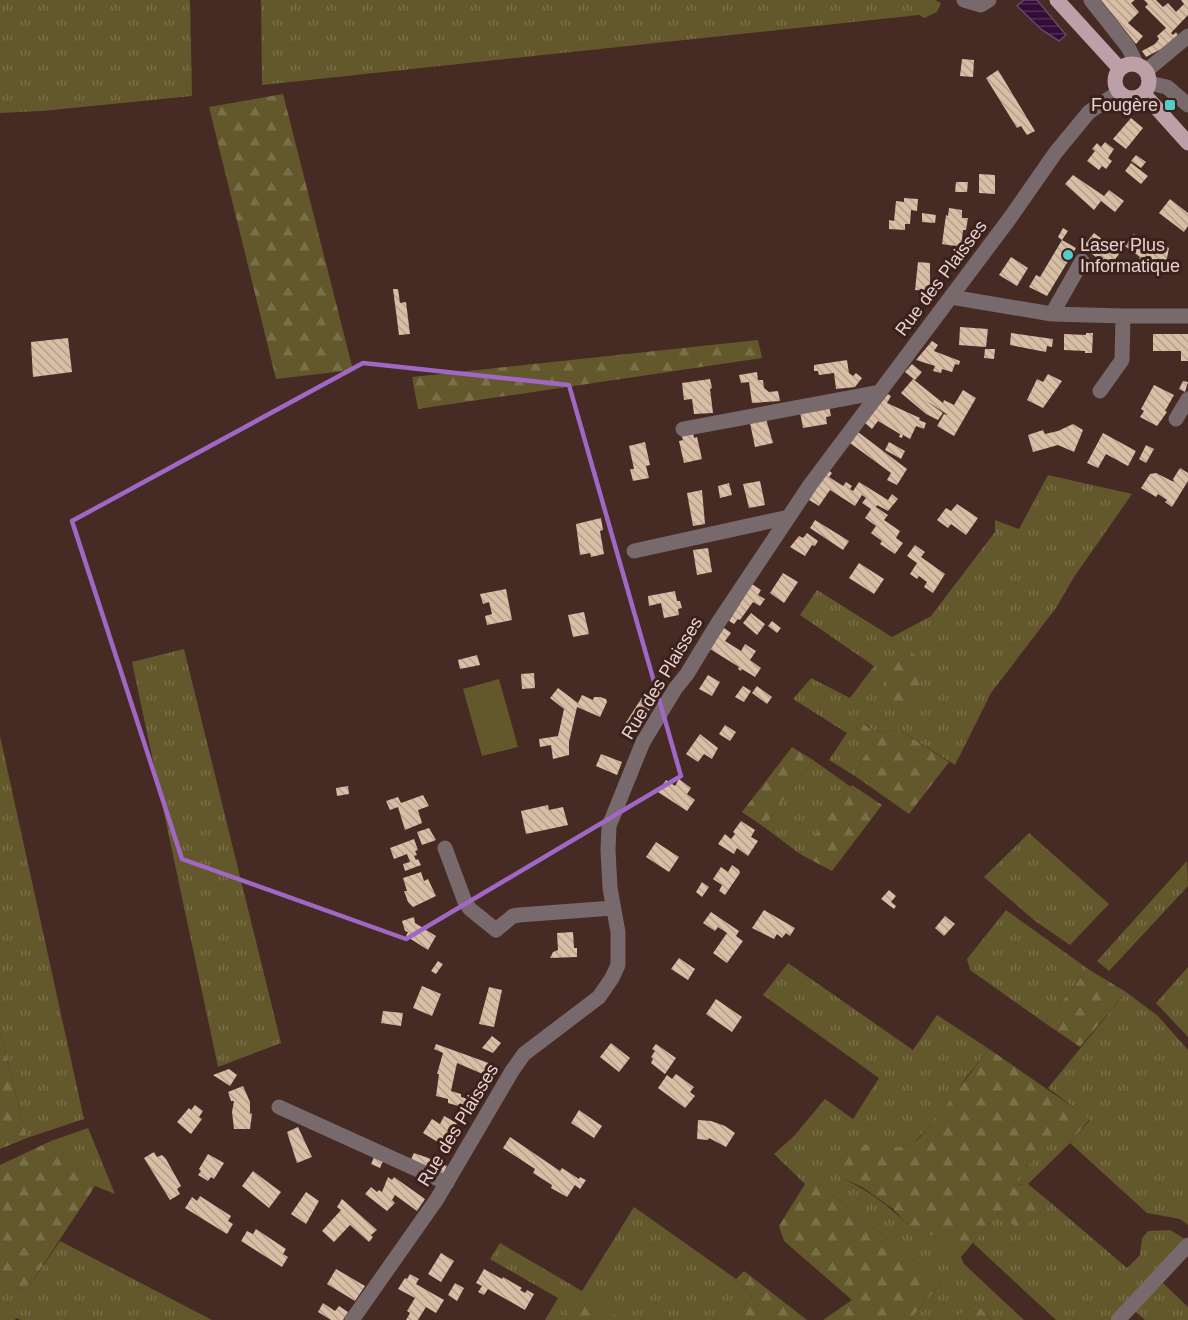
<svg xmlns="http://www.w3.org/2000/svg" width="1188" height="1320" font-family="Arial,sans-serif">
<defs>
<pattern id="grass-tufts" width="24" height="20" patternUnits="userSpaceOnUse" patternTransform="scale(1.5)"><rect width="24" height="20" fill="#63582b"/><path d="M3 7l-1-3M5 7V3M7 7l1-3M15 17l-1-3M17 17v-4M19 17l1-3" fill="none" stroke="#796f49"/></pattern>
<pattern id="forest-firs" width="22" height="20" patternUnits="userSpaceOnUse" patternTransform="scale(1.5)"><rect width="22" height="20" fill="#63582b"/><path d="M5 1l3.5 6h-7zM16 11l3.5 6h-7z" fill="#796f49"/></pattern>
<pattern id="water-rules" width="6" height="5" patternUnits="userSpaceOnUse" patternTransform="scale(1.5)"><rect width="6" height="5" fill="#350b37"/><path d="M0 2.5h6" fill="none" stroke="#522e53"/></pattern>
<pattern id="building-back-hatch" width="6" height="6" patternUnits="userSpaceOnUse" patternTransform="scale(1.5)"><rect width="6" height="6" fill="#d9bea6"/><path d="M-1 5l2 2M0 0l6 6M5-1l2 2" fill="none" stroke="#b49e8c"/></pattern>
</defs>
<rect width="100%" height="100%" fill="#462a24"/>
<!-- grass -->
<path fill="url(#grass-tufts)" d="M0,0H190L192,96L42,111L0,113Z
M261,0H935L941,3L937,12L924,18L919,15L262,85Z
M1048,475L1132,494L1074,577L1056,608L991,693L955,765L900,730L874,732L865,724L855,726L874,744L863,758L855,776L829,760L847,733L793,699L811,678L850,698L874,666L800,615L817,590L892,637L931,616L995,532V520L1019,529Z
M184,649L281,1043L218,1067L132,662Z
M0,736L84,1119L27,1138L0,1033Z
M813,760L851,787L800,854L764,827Z
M1029,833L1109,904L1070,945L1035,921L984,877Z
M1187,861L1188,886L1109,971L1097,961Z
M1006,910L1088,969L1045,1023L970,970L967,959Z
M788,963L913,1050L937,1015L989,1049L965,1079L952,1101L914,1143L895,1149L878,1147L840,1177C872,1192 893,1209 916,1233L933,1235L961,1257L964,1264L1024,1320H991L976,1303L953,1320H910L942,1282L819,1184H805L774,1154L794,1136L825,1099L853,1119L879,1078L763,995Z
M1188,967V1037L1156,1003Z
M1126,992L1158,1016L1188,1050V1225L1180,1219L1147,1213L1070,1143L1028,1184L1013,1185L1027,1166L1061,1133L1070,1142L1090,1120L1048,1088Z
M88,1128L115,1194L95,1186L51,1141Z
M1051,1203L1127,1268L1140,1255L1142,1238L1148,1231L1170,1230L1185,1239L1110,1320H1056L973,1243L998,1213L1021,1230Z
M634,1207L736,1279L752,1297L733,1320H622L582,1292L566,1319L560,1315L557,1320H545L558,1298L490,1259L500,1243L582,1291Z
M60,1241L212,1320H21L16,1318L15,1320H0V1271L8,1284L26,1291Z
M1163,1283L1188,1307V1320H1145L1135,1311Z"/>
<!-- forest -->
<path fill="url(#forest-firs)" d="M283,94L353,370L276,379L209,107Z
M758,340L762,358L418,409L412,377Z
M903,645L924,663C921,688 919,698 895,711L879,701L884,682L895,673L890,658Z
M859,720L874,732L900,730L949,762L909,814L855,776L863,758L874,744L855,726Z
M792,747L813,760L764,827L742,812Z
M852,785L882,805L832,871L800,854Z
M1088,969L1126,992L1080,1047L1045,1023Z
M0,1033L27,1138L0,1149Z
M989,1049L1090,1119L1070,1142L1061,1134L1027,1166L1014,1185L1028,1184L1051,1203L1021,1231L998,1213L961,1257L933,1235L916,1234L893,1209L862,1187L840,1177L832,1166C847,1124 882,1159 913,1143C919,1140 924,1132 929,1126C951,1102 968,1075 989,1049Z
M51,1141L95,1186L26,1291L8,1284L0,1271V1165Z
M805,1184H819L942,1282L910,1320H823L852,1300L784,1241L779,1226Z
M744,1271L807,1320H733L752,1297L736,1279Z
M582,1291L622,1320H557L559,1315L566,1318Z
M976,1303L991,1320H953Z"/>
<!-- garden -->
<path fill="#63582b" d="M499,679L518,747L482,756L463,689Z"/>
<!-- water -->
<path fill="url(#water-rules)" stroke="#6a4765" stroke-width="1.5" d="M1024,0H1037L1066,35L1059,41L1042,30L1017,6Z"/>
<!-- building -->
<path fill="url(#building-back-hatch)" d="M1101,0H1135L1131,3L1139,12L1128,23L1143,36L1136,44Z
M1144,0H1156L1163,7L1168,3L1176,12L1184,4L1181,0H1188V15L1171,33L1173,35L1176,32L1178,35L1163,48L1146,57L1142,51L1155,44L1159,39L1157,36L1166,28L1145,7L1148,4Z
M962,59L974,60L973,77L960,76Z
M998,70L1035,131L1027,135L1021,126L1017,128L986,78Z
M1131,118L1143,128L1126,149L1113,139Z
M1105,142L1114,149L1108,158L1112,161L1106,169L1102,166L1099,170L1087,161L1095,151L1092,149L1097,143L1101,147Z
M1136,155L1146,162L1141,168L1131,161Z
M1131,163L1148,176L1141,184L1125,171Z
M979,174L995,175V194L979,193Z
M1073,175L1104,196L1109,190L1124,201L1115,212L1101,201L1094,210L1065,184Z
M956,182H968L967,192H955Z
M904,198L918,199L917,211L911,210L910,224H905V230L889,229V220L894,221L896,201L904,202Z
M1170,199L1188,213V226L1184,232L1159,213Z
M949,208L962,210V218H968L966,230H963L961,247L942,244L946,215L948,216Z
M922,213L936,215L935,223L922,222Z
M1063,228L1068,231L1062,240L1058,237Z
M1094,233L1120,253L1109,267L1083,247Z
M1134,234L1142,240V243L1160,244L1169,248L1166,263L1159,262L1158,265L1150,264L1151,261L1139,259L1140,257L1125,246Z
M1062,240L1076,248L1047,296L1029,287L1036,275L1040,277Z
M1011,257L1028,268L1017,286L999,275Z
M918,262L930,263V291L915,290Z
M393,289H398L400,303L406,302L410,334L399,335Z
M960,327L988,329L986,347L959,345Z
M1011,333L1053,339L1052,347L1047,346L1046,352L1010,345Z
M1086,333H1093L1092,353H1085V351L1064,350V334L1086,335Z
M1153,334H1188V361H1181V351H1153Z
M68,338L72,372L33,377L31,342Z
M932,341L938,345L934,351L960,361L959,365L955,364L952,372L942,369L941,373L933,371L935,366L916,360Z
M985,349H995L994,359L984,358Z
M847,360L849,373L853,376L856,373L862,378L855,387L836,389L834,373L819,375L818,371H814V365Z
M912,364L922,372L915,380L905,372Z
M757,372L758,380H763L764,388L769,392L778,391L780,401L752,403L749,382L741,383L739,375Z
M1048,374L1062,381L1043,408L1027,400L1037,379L1043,382Z
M710,379L712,388L710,389L713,413L694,414L692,399L684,400L682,383Z
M913,379L943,403L944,400L954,405L963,390L976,398L954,436L937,426L944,414L948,415L925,400L943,413L938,420L926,414L901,393Z
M1183,381L1188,382L1185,392L1179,389Z
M1154,385L1174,395L1165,411L1167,412L1157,426L1140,417L1144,411L1141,409Z
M888,394L891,396L887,403L920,418L919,420L926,423L924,429L916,426L910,439L903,435L902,438L899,437L900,434L878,421L872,429L865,423Z
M829,406L831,416L826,417L827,424L803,428L800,412Z
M766,419L773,443L755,447L750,423Z
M1073,424L1083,430L1074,452L1058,445L1033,452L1028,435L1043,430L1045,434L1058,431Z
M693,432L694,438L697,437L702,459L684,463L679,441L683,440L681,434Z
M858,432L907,469L897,485L887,480L891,473L850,443Z
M1103,433L1136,451L1128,466L1106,454L1098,468L1087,463Z
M645,442L650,465L646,466L649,478L633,481L630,469H634L629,446Z
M889,442L905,451L901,459L885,450Z
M1146,445L1154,449L1146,463L1139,459Z
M1180,468L1188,473V481L1172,507L1165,502L1167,500L1158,494L1156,497L1141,488L1150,474L1156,473L1174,482L1173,479Z
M828,470L832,473L829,477L843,486L846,482L852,486L850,489L853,491L859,482L888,500L892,494L898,499L888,511L877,505L876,507L888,515L884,520L900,531L896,538L903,543L895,554L880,544L882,541L871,533L876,526L865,518L871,509L862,503L866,498L862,495L855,506L830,490L819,506L809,500Z
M760,481L765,505L749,508L743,484Z
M729,483L732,495L720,498L718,486Z
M702,490L705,524L693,526L687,493Z
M957,504L978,518L966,535L951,524L948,528L937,520L946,508L951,511Z
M601,518L603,530L600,531L604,554L591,557L590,553L580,555L576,524Z
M815,520L849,541L843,550L810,528Z
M807,533L818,541L815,546L812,545L805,556L790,547L799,536L803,538Z
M915,545L925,552L921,557L945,574L933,593L924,587L927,582L919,576L917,579L910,574L917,563L907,556Z
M708,548L712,572L697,575L693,550Z
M859,563L884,579L874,594L849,578Z
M783,573L798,582L784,603L770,593Z
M752,584L761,590L758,595L765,599L760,606L753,602L740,620L738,619L734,624L729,621Z
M506,589L512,620L487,625L485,616L492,614L489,602L483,604L480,594Z
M675,591L677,601H680L682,608L678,609L679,615L664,618L661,603L649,606L648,596Z
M584,612L589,634L573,637L568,615Z
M751,613L765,624L757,635L743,623Z
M772,621L781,628L777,633L768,626Z
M724,628L731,633L725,641L741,651L745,644L756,651L750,660L761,668L755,677L742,669L741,671L738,669L739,667L710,649Z
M477,655L480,665L460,669L458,660Z
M534,673L535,688L522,689L521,674Z
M708,675L720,682L712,696L699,689Z
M651,686L661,692L635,732L623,727L643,696L647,699L649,696L646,694Z
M743,686L751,691L744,702L735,697Z
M757,686L772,697L767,704L752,693Z
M558,688L578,703L582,695L593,700L594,697H600L606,699L607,702L600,717L577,707L569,742V755L553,759L551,745L540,747L539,739L558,736L564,709L550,698Z
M725,725L736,732L730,741L719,734Z
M700,734L718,748L712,759L704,754L698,762L686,754Z
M601,754L622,762L617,775L596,766Z
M679,779L691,788L687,794L695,800L687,811L658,792L666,780L675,786Z
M348,786L349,794L337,796L336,788Z
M423,795L429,806L418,810L422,823L405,830L398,807L390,810L386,801L398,797L401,803Z
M548,805L549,810L563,807L568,825L526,834L521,811Z
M741,821L755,830L751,837L758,841L748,856L737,848L734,854L718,844L725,834L731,839L735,834L733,832Z
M429,828L436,840L422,845L417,832Z
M414,839L418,850L415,851L417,855L414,856L416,860L418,859L421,865L405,871L403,864L410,862L407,854L394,859L390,848Z
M656,842L679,857L669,872L646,857Z
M732,865L739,870L740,873L725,895L719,891L722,885L713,879L721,867L728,872Z
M421,872L424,881L428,879L436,896L413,907L408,902L404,891H407L403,878Z
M702,882L709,887L702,897L696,892Z
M889,890L896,896L891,902L896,906L894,909L881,899Z
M764,910L795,928L790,936L786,933L782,938L777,934L774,939L752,928Z
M711,912L739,931L736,936L743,941L727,963L713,953L727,933L718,927L715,931L703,923Z
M945,916L955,924L944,936L935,928Z
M414,917L415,923L436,936L428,950L406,936L408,932L405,931L402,921Z
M573,932L574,948H577V957L550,958L553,952L558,950L557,933Z
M679,958L695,969L688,980L671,969Z
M438,961L443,964L436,974L431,971Z
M422,986L441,994L432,1016L413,1008Z
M489,987L502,990L494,1027L479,1024Z
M716,999L742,1017L732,1032L706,1014Z
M383,1011L403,1013L401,1026L381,1023Z
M492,1036L501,1043L493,1053L482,1048Z
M611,1043L630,1058L619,1072L600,1057Z
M436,1044L497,1066L492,1078L457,1063L451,1091L461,1094V1097L480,1102L476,1111L448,1103V1099L436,1096L439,1074H437L443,1053L434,1049Z
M656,1044L676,1058L665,1074L651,1063L653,1059L651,1057L655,1051L652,1049Z
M229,1069L237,1075L230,1086L213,1075Z
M676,1074L694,1087L690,1092L695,1096L685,1108L658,1088L667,1075L672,1079Z
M243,1086L250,1102V1113L252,1114L250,1129H234L232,1112L234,1101H231L228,1092Z
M195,1105L203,1111L199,1117L202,1119L191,1134L177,1122L189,1108L191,1110Z
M579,1110L602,1126L594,1138L571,1123Z
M444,1116L457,1123L455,1127L452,1125L441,1144L423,1133L432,1119L440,1124Z
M698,1120L711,1121L725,1126L735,1133L726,1147L709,1138L708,1140L697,1139Z
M298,1127L312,1157L297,1163L287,1132Z
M510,1137L560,1171L562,1168L579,1179L580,1177L586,1180L580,1189L575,1185L567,1197L551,1188L552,1185L533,1173L535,1169L503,1148Z
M154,1152L157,1157L162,1155L166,1159L181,1186L177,1189L180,1194L170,1200L144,1158Z
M414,1153L437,1161V1162L447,1166L443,1174L410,1161Z
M208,1154L224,1163L214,1179L211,1177L208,1181L198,1175L201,1171L199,1169Z
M375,1155L384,1159L380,1168L371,1164Z
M253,1171L281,1192L269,1208L242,1186Z
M388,1177L392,1180L394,1177L425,1199L417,1211L395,1195L392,1200L395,1203L387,1211L365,1194L371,1187L377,1192L379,1190L382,1192Z
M306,1192L319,1201L306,1224L291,1214Z
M200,1196L231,1216L228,1221L233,1224L227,1234L185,1208L192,1197L197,1201Z
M342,1199L377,1230L371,1235L373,1237L369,1242L350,1225L334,1242L322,1231L341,1210L337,1207Z
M256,1229L286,1249L283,1254L288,1257L282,1267L241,1241L247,1231L253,1234Z
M441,1253L454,1261L441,1282L428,1274Z
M336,1269L365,1286L355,1301L327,1284Z
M484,1269L502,1279L503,1277L522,1288L520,1290L525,1293L527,1290L534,1294L525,1310L488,1289L484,1295L478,1292L482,1286L476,1283Z
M410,1274L419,1279L416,1284L444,1300L436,1313L426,1307L418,1320H406L410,1313L407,1311L415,1298L398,1289L405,1278L407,1279Z
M455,1283L464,1288L457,1301L448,1295Z
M323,1303L335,1311L339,1306L348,1312L343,1320H331L318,1312Z"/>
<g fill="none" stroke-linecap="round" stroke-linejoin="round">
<!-- minor -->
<path stroke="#78696d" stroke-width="15" d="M964,0L981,5L989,0
M1091,0L1128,47L1137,65
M1146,71L1188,36
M1149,83L1167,87L1188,105
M951,297L1052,314L1123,316H1188
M1052,314L1082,261
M1100,391L1122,360L1123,316
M1176,419L1188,399
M683,429L880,392
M634,551L789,517
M445,848L465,902L470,909L496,930L513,916L519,915L613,908
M279,1107L447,1183
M352,1320L437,1199L512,1071L524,1054L599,997L612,978L618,965V932L610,888L608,850L609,826L643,742L675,689L687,674L718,623L810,485L1010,218L1056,152L1089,112L1119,92
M1118,1320L1188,1245"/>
<!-- major -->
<path stroke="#bd9fa8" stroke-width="15" d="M1057,0L1120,69
M1115 81a17 17 0 1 1 34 0a17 17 0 1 1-34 0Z
M1144,94L1188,143"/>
</g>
<!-- marked area -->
<path fill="none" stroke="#a167c5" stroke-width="4.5" stroke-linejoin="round" d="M363,363L569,385L681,776L406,939L182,859L72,521Z"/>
<!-- markers -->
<g fill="#53cdca" stroke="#3b201b" stroke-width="2">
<rect x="1164" y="99" width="12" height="12" rx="3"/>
<circle cx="1068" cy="255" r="6"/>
</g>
<g text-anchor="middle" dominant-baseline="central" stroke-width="6" stroke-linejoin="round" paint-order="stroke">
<!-- poi labels -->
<g font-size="18" fill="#e7d4d0" stroke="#3b201b" text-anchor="end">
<text x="1158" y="105">Fougère</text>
<text x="1080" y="245" text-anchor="start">Laser Plus<tspan x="1080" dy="21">Informatique</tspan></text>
</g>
<!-- street labels -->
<g font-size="18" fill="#e7d4d0" stroke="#3b201b">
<text transform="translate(941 278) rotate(-53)">Rue des Plaisses</text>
<text transform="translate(662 678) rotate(-59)">Rue des Plaisses</text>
<text transform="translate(458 1125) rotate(-59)">Rue des Plaisses</text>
</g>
</g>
</svg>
